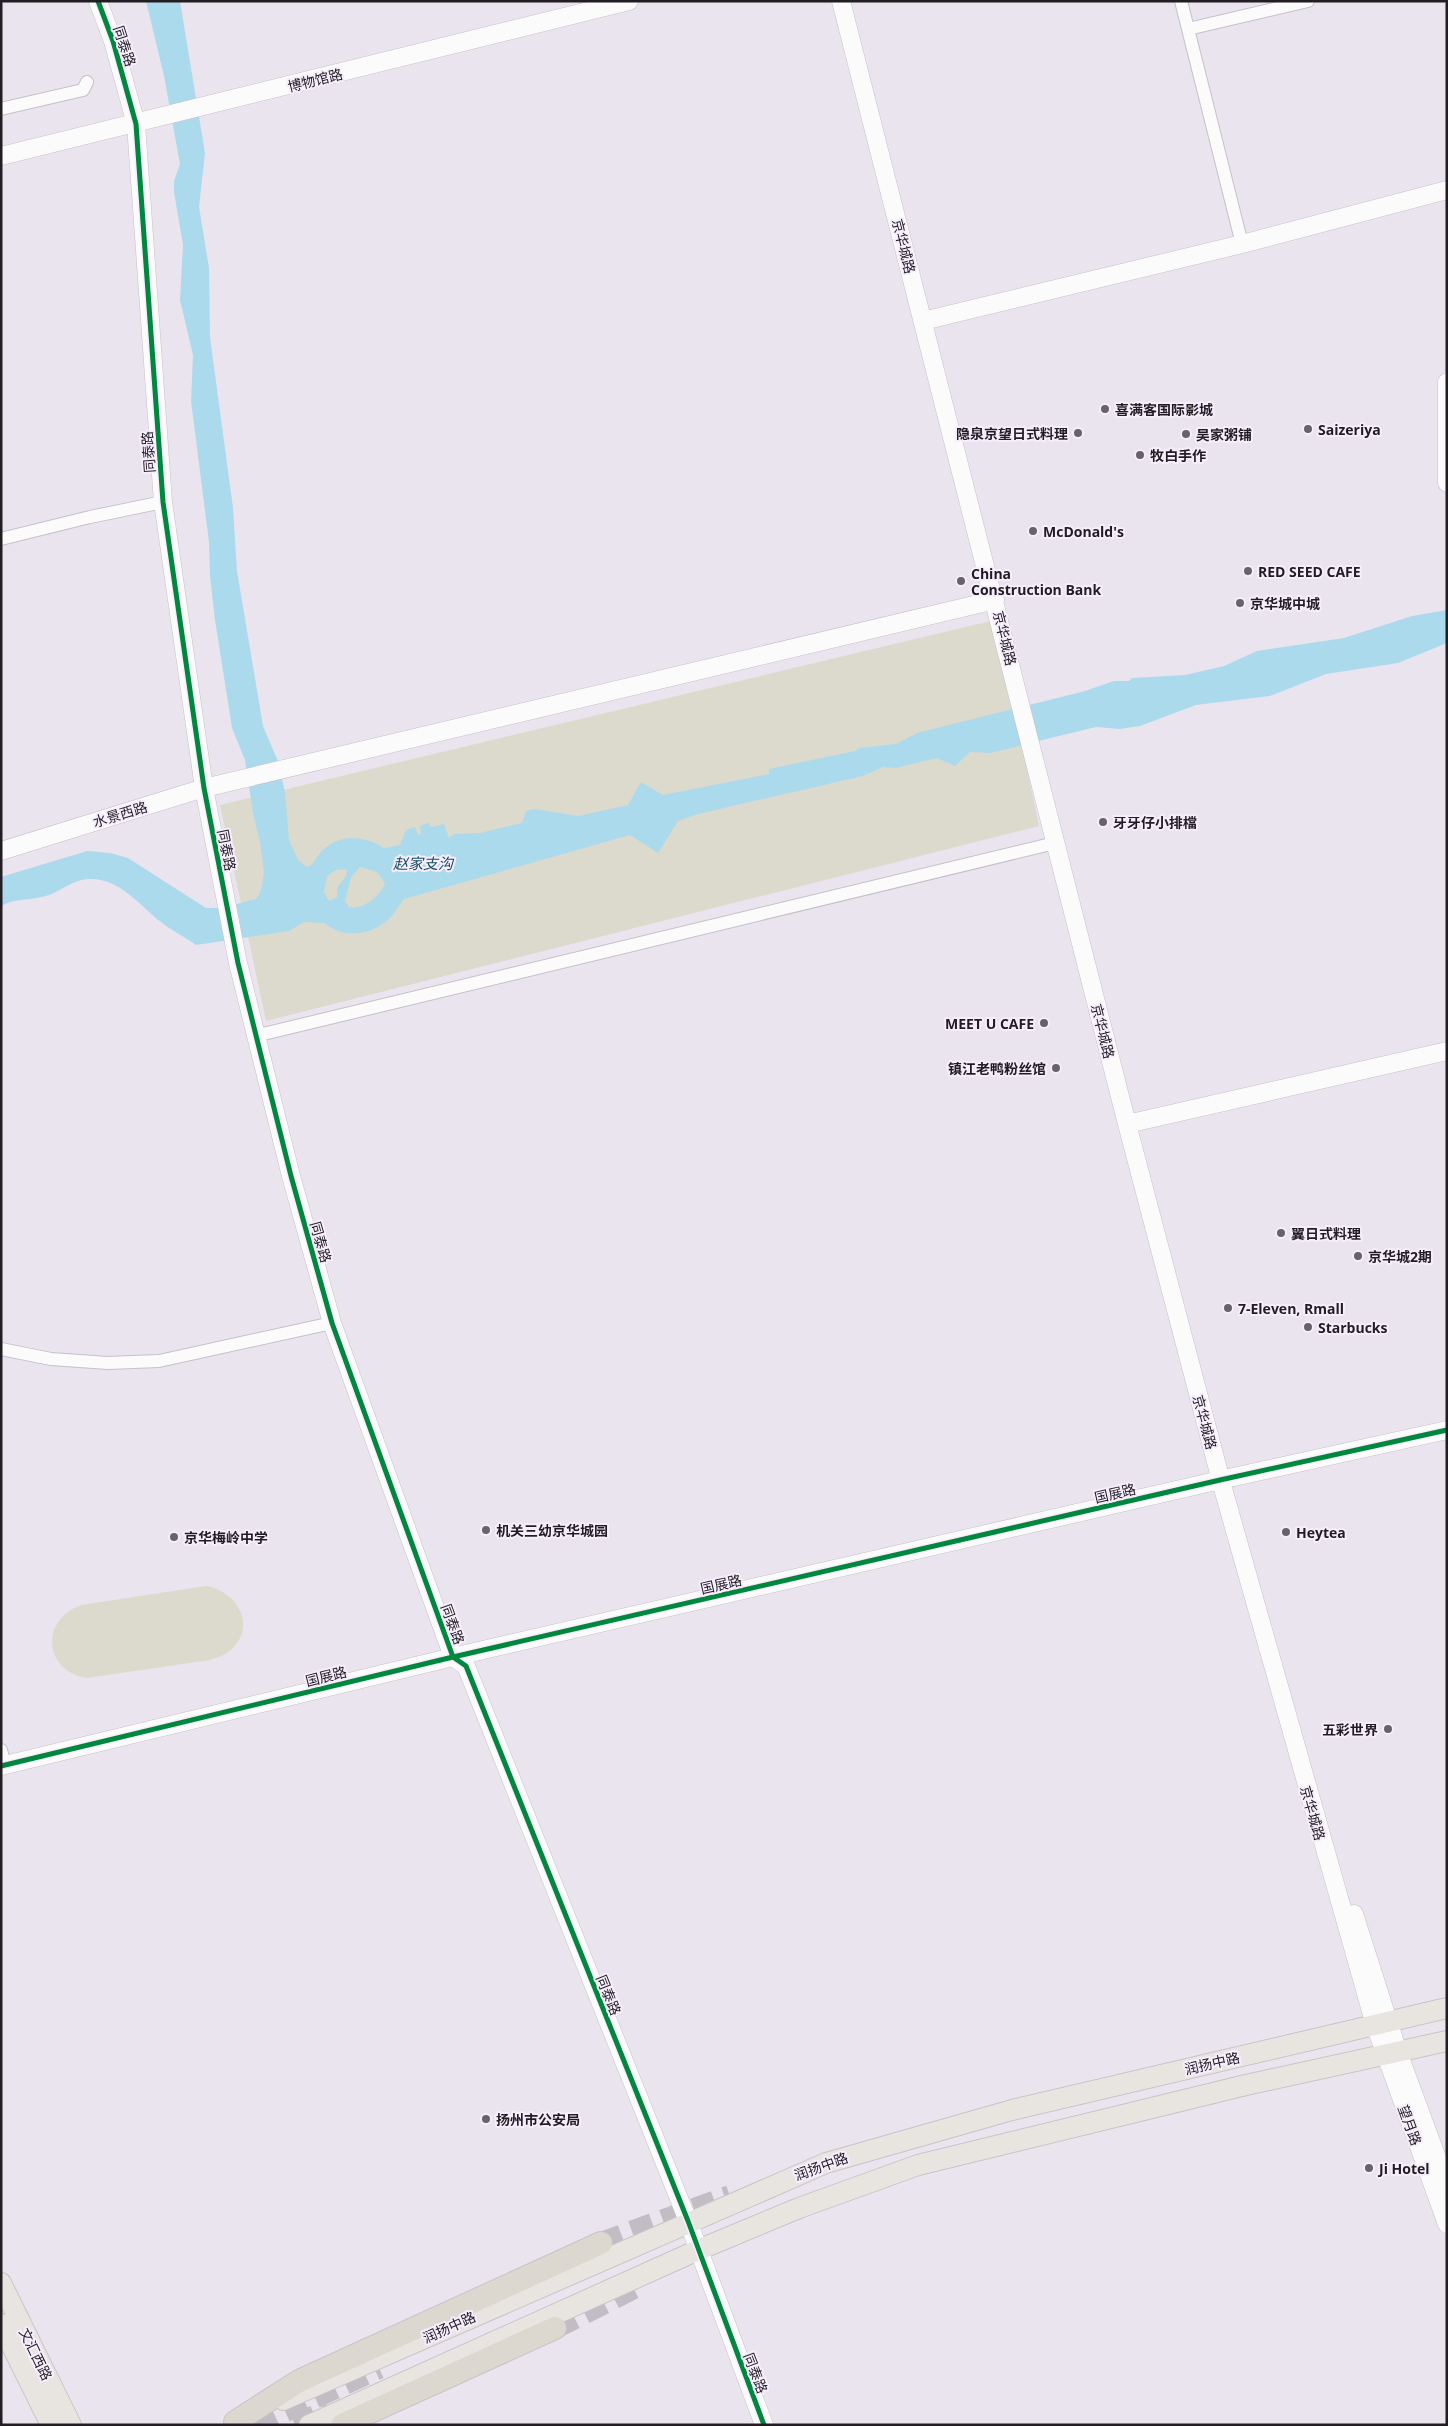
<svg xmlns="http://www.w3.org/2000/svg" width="1448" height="2426" font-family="'Open Sans','Noto Sans SC',sans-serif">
<rect width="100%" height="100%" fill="#eae4ee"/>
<!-- green -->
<path fill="#dbdacc" d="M995,620L1039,826L266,1021L220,805Z
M206,1586C238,1591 259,1629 228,1652C223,1656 216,1658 210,1660L87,1678C43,1671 40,1620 81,1605Z"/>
<!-- water -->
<path fill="#acdaed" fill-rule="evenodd" d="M146,1H180L205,153L199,207L209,268L210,337L233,508L237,571L263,726L277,759L285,792L289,840L298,860L307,867C314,865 315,859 320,853C338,833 363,835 384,848L400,845L406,830L415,827L418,835L421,834L420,826L429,823L431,827L444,824L449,838L454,834L480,833L522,823L526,811L534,809L579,816L628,805L641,782L663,795L769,774V769L855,751L859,748L896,744L917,733L1085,691L1114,681H1129L1132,678L1185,675L1224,666L1257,651L1344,638L1412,616L1447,610V643L1398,663L1326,674L1270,696L1196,705L1140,726L1120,729L1096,727L990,753L970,752L955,766L937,758L895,768L883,767L863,776L698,814L678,821L658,853L630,835L404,899C399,905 395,913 390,918C373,935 343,940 325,923L304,922L289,931L196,945C185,937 172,931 161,922C139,905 119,877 88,879C73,880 62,890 49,895C34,901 17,897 1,906V877L87,851L110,853L128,858L206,908H221L256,899L261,891L264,872L260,842L253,813L245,760L232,728L215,620L210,576L209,542L191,401L193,355L180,300L183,245L174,192V181L180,164L164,76ZM360,867L377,872L385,883C380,896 364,910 349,907L345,901L351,877ZM347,869L346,876L338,886L337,897L329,901L324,892L327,876L336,870Z"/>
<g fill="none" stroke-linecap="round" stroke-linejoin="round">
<!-- highway-tunnel -->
<path stroke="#c2bcc5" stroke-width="22" stroke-dasharray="22 11" stroke-linecap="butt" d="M601,2243L730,2196
M555,2328L634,2288
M255,2425L379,2368
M295,2425L328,2410"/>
<defs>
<path id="street" d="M1181,1L1242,244
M1188,29L1308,1
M1,109L83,90L87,82
M1,539L90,517L163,502
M255,1036L1055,843
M1,1349L51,1359L108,1363L159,1361L332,1323
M1,1750L5,1765"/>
<path id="secondary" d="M98,1L113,41L136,124L163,502L204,788L238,963L291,1176L332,1323L453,1657L466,1666L688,2221L764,2425
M841,1L1127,1124L1224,1492L1375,2025L1447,2224
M1,156L629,1
M923,321L1242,244L1447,190
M1447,382V483
M1,851L204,788L995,600
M1127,1124L1447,1051
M1,1766L453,1657L1220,1480L1447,1430
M1354,1914L1398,2052L1447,2185"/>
<path id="primary" d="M1,2283L71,2425
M1,2324L51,2425
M283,2400L826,2163L1012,2110L1447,2008
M309,2425L698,2250L799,2208L918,2165L1246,2085L1447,2041"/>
<path id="highway" d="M235,2422L299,2381L601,2243
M342,2425L555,2328"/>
</defs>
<!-- street casing -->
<use href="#street" stroke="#c5c1c8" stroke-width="14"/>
<!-- secondary casing -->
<use href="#secondary" stroke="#c5c1c8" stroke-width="19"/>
<!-- primary casing -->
<use href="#primary" stroke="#c7c4c8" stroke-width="22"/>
<!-- highway casing -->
<use href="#highway" stroke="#c7c4c8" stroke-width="24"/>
<!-- street -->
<use href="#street" stroke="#fcfbfc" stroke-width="12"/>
<!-- secondary -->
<use href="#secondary" stroke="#fcfbfc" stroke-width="18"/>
<!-- primary -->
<use href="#primary" stroke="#e8e5e1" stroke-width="20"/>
<!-- highway -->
<use href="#highway" stroke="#dcd7cf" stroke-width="22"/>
<defs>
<path id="cycleway" d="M98,1L113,41L136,124L163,502L204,788L238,963L291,1176L332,1323L453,1657L466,1666L688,2221L764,2425
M1,1766L453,1657L1220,1480L1447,1430"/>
</defs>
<!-- cycleway casing -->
<use href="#cycleway" stroke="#f7eefd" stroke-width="8"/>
<!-- cycleway -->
<use href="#cycleway" stroke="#00873e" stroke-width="5"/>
</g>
<!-- markers -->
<g fill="#67636a" stroke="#f7eefd" stroke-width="2">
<circle cx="1105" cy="409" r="5"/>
<circle cx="1308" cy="429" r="5"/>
<circle cx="1078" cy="433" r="5"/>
<circle cx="1186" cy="434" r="5"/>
<circle cx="1140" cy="455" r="5"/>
<circle cx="1033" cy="531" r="5"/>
<circle cx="1248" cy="571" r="5"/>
<circle cx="961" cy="581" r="5"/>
<circle cx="1240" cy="603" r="5"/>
<circle cx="1103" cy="822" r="5"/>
<circle cx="1044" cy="1023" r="5"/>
<circle cx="1056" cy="1068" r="5"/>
<circle cx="1281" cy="1233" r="5"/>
<circle cx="1358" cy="1256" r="5"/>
<circle cx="1228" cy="1308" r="5"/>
<circle cx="1308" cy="1327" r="5"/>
<circle cx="486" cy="1530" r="5"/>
<circle cx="1286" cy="1532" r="5"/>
<circle cx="174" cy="1537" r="5"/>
<circle cx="1388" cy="1729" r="5"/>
<circle cx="486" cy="2119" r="5"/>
<circle cx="1369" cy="2168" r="5"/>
</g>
<g text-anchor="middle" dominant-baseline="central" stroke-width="4" stroke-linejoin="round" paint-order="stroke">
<!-- street labels -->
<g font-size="14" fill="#211d23" stroke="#f7eefd">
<text transform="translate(125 46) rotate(72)">同泰路</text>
<text transform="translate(315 80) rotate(-14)">博物馆路</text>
<text transform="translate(904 246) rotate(76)">京华城路</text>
<text transform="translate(148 452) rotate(-94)">同泰路</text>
<text transform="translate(1005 638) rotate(76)">京华城路</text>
<text transform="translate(120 814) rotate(-17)">水景西路</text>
<text transform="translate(227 850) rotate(79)">同泰路</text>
<text transform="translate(1103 1031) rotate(76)">京华城路</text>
<text transform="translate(321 1242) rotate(74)">同泰路</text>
<text transform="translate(1205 1422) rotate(75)">京华城路</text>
<text transform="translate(1115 1493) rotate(-13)">国展路</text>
<text transform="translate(721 1584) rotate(-13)">国展路</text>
<text transform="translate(453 1624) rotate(70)">同泰路</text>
<text transform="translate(326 1676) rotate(-14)">国展路</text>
<text transform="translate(1313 1813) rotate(74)">京华城路</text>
<text transform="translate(609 1995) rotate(68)">同泰路</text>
<text transform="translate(1212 2063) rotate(-13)">润扬中路</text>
<text transform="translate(1410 2125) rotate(70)">望月路</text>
<text transform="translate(821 2166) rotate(-20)">润扬中路</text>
<text transform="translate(449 2327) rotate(-24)">润扬中路</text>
<text transform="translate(36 2354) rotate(64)">文汇西路</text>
<text transform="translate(756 2373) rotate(69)">同泰路</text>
</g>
<!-- poi labels -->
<g font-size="14" font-weight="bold" fill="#211d23" stroke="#f7eefd" text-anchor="start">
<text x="1115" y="409">喜满客国际影城</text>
<text x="1318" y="429">Saizeriya</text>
<text x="1068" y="433" text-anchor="end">隐泉京望日式料理</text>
<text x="1196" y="434">吴家粥铺</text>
<text x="1150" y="455">牧白手作</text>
<text x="1043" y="531">McDonald's</text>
<text x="1258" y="571">RED SEED CAFE</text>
<text x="971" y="573">China<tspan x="971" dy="16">Construction Bank</tspan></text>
<text x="1250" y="603">京华城中城</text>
<text x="1113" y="822">牙牙仔小排檔</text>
<text x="1034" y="1023" text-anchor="end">MEET U CAFE</text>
<text x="1046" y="1068" text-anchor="end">镇江老鸭粉丝馆</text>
<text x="1291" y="1233">翼日式料理</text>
<text x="1368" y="1256">京华城2期</text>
<text x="1238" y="1308">7-Eleven, Rmall</text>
<text x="1318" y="1327">Starbucks</text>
<text x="496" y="1530">机关三幼京华城园</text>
<text x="1296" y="1532">Heytea</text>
<text x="184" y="1537">京华梅岭中学</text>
<text x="1378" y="1729" text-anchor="end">五彩世界</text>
<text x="496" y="2119">扬州市公安局</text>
<text x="1379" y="2168">Ji Hotel</text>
</g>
<!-- water labels -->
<g font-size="15" font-style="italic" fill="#144d5d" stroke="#f7eefd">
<text x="423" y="863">赵家支沟</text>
</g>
</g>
<!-- border -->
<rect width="1448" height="2426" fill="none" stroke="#211d23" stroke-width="5"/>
</svg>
